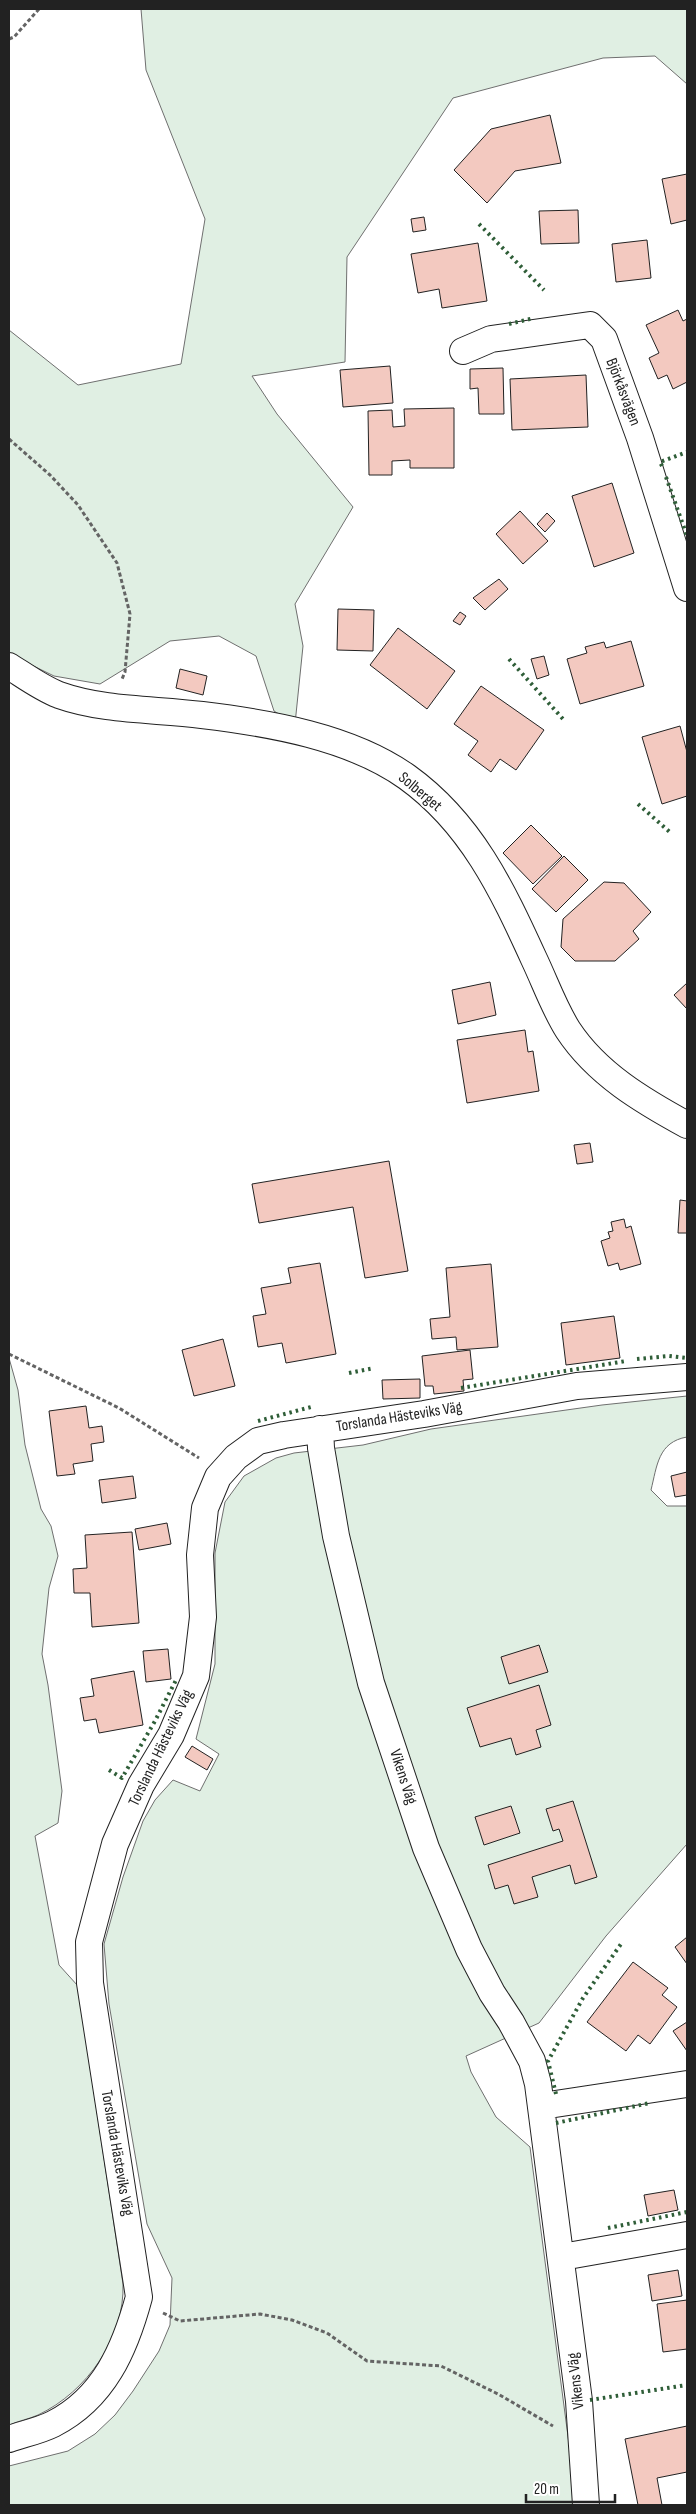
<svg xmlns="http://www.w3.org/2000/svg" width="696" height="2514" font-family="'Sofia Sans Condensed',sans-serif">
<rect width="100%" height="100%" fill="#fff"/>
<!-- green -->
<path fill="#e0efe3" stroke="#6f6f6f" d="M141,9H687V84L655,56L603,58L453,98L347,257L345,362L252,376L277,414L353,507L295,604L303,646L295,724L274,711L256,656L219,636L170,641L100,684L54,676L9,654V330L78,385L181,364L205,219L146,70Z
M9,1358L18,1390L25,1445L41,1509L51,1526L58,1556L49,1588L42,1654L48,1685L62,1791L58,1823L35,1836L59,1965L78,1986L123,2284C125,2337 87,2392 38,2415C29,2419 18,2421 9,2425Z
M687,1396V1437C658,1442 657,1466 651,1490L667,1506H687V1844L606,1936L539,2023L466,2056L471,2072L496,2117L530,2147L577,2505H9V2466L68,2451L95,2434L115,2415L133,2391L159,2351L170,2325L172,2278L147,2224L109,2004L104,1944L123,1877L143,1821L155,1800L173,1780L200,1791L219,1754L196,1739L215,1664V1553L225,1502L244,1476L276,1458L294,1453L363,1445L431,1429L602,1405Z"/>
<!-- building -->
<path fill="#f3c9c0" stroke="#222" d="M550,115L561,163L515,171L487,203L454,170L491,129Z
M687,174V220L671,224L662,179Z
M578,210L579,243L541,244L539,211Z
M424,217L426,230L413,232L411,219Z
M647,240L651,278L616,282L612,244Z
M478,243L487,301L442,308L439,289L418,293L411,254Z
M678,310L683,321L687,319V382L673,389L667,375L658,379L649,358L659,353L646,325Z
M390,366L393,403L343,407L340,370Z
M503,368L504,414H479L478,388L470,389V369Z
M586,375L588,427L512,430L510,379Z
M454,408V468H410V460L392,461V475H369L368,411L392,410L393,427L405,426L404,409Z
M612,483L634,553L594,567L572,496Z
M520,511L548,541L523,564L496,534Z
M547,513L555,521L545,532L537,524Z
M499,579L508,589L485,610L473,598Z
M338,609L374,610L373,651L337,650Z
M460,612L466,616L460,625L453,621Z
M398,628L455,671L427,709L370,665Z
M631,641L644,686L580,704L567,659L587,653L585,647L604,642L606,648Z
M544,656L549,675L537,679L531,659Z
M180,669L207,676L203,695L176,688Z
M481,686L544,730L516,770L500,759L491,772L468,755L478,741L454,724Z
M680,726L687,752V796L662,804L642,737Z
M531,825L562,856L533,884L503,853Z
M564,856L588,880L556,912L532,889Z
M604,882L624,883L651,912L633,931L639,939L615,961H575L561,947L563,919Z
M490,982L496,1015L458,1024L452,990Z
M687,983V1009L674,995Z
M525,1030L528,1052L533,1051L539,1091L467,1103L457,1040Z
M590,1143L593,1162L577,1164L574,1145Z
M389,1161L408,1271L365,1278L353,1207L259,1223L252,1184Z
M680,1200L687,1201V1233H678Z
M624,1219L626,1228L631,1226L641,1264L620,1270L618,1263L608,1266L601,1241L610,1238L608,1232L613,1231L611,1222Z
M320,1263L336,1354L286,1363L282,1343L258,1347L253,1316L266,1314L261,1288L291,1283L288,1268Z
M491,1264L498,1347L457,1350L456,1337L432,1339L430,1319L450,1317L446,1268Z
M614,1316L620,1358L566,1365L561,1323Z
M223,1339L235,1386L194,1396L182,1350Z
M470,1350L473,1379L463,1380L464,1391L434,1394L433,1386H425L422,1356Z
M420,1379V1398L383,1399L382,1380Z
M86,1406L89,1428L102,1426L104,1442L91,1444L93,1461L73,1464L75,1474L57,1476L49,1411Z
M687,1472V1495L675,1497L671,1476Z
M133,1476L136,1498L102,1503L99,1480Z
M167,1523L171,1544L139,1550L135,1529Z
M132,1532L139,1623L92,1627L90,1593H74L73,1569L87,1568L85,1535Z
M539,1645L548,1672L509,1684L501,1657Z
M168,1649L171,1679L146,1682L143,1651Z
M134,1671L143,1725L99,1733L96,1719L84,1721L80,1698L94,1696L91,1679Z
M539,1685L551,1725L536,1730L541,1747L516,1755L511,1738L480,1747L467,1708Z
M192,1746L213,1759L207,1770L185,1757Z
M573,1801L597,1877L575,1884L570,1865L532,1877L538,1897L514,1904L508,1885L495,1889L488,1865L563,1841L559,1829L553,1831L546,1809Z
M511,1806L520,1833L484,1845L475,1817Z
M687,1937V1964L675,1947Z
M633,1962L668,1988L662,1995L677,2007L650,2044L638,2035L626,2051L587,2022Z
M687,2022V2051L673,2031Z
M674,2190L678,2210L648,2216L644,2195Z
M678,2270L682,2296L652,2301L648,2275Z
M687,2300V2349L663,2352L657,2304Z
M687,2426V2472L657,2478L662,2505H638L625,2439Z"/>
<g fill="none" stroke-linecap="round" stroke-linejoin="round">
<defs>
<path id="minor" d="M463,351L491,339L590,325L604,339L640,438L687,588
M9,666C25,676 41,688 59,695C104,711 155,709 202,715C269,723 351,737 407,777C471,823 502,889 534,959C545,982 554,1008 568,1030C597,1074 643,1101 687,1125
M320,1429L321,1448L336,1536L371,1683L426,1848L469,1949L492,1993L511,2022L532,2061L538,2084L579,2401L586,2505
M542,2106L687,2084
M562,2257L687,2235
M9,2439C23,2434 39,2431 53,2424C104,2398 125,2349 139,2297L90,1983L89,1942L115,1844L141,1785L171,1735L196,1676L203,1617L200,1555L205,1508L218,1477L236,1457L258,1441L284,1435L424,1414L577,1386L687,1377"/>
</defs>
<!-- minor casing -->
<use href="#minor" stroke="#222" stroke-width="28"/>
<!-- path -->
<path stroke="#646464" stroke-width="3" stroke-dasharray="4 2.5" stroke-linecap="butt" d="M9,39L14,37L39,9
M9,439L50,475L78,505L117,563L130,614L125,672L122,679
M9,1354L119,1408L199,1458
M163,2313L180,2321L260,2314L292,2320L327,2333L367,2361L441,2366L498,2394L553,2426"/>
<!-- minor -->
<use href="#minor" stroke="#fff" stroke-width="26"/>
<!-- hedge -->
<path stroke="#2f5e38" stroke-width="4" stroke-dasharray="2.5 4" stroke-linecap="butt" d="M479,224L544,290
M509,324L534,318
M662,466L660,462L687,452
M666,477L687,536
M509,659L563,719
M638,804L672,834
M637,1359L669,1356L687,1358
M349,1373L374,1368
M461,1388L626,1361
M258,1421L311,1407
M109,1770L122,1778L155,1721L176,1680
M556,2094L548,2061L583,1998L621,1944
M556,2123L650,2103
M608,2228L687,2212
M590,2400L687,2385"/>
</g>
<g text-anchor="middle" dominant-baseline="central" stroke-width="4" stroke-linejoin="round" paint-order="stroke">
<!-- street labels -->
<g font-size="16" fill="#222" stroke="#fff">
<text transform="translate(623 392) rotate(69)">Björkåsvägen</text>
<text transform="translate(420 792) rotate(40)">Solberget</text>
<text transform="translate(399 1417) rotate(-9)">Torslanda Hästeviks Väg</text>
<text transform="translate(161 1748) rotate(-64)">Torslanda Hästeviks Väg</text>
<text transform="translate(403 1777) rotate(72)">Vikens Väg</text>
<text transform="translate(117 2153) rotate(80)">Torslanda Hästeviks Väg</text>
<text transform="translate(576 2381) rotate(-96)">Vikens Väg</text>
</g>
</g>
<!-- border -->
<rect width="696" height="2514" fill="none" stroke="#222222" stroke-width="20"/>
<!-- scale -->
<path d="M526 2494v8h89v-8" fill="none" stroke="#222222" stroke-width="2.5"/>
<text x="534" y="2494" font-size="15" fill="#222222" stroke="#ffffff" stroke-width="4" paint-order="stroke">20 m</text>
</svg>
